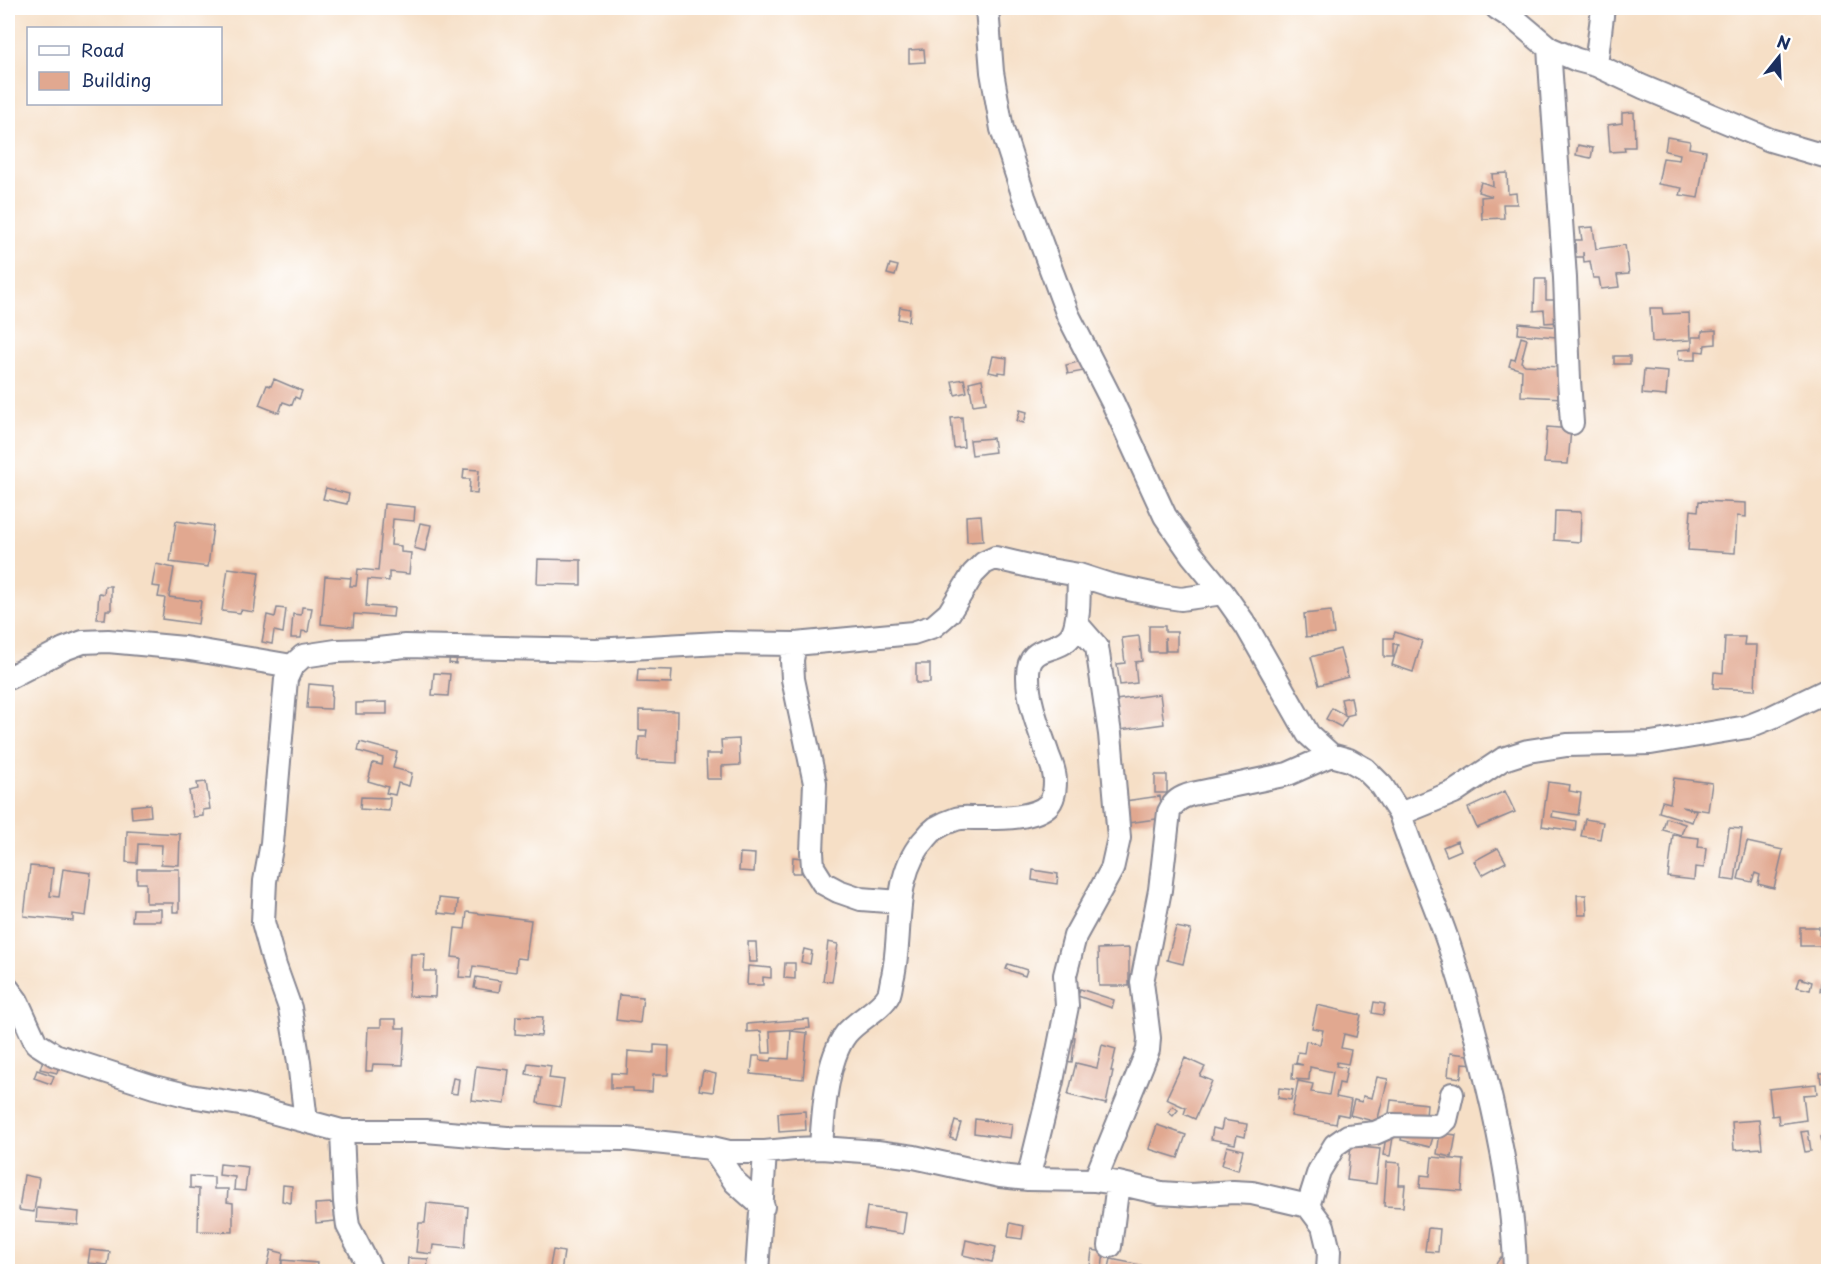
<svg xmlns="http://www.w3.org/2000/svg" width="1836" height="1279" font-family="'Playpen Sans',sans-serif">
<rect width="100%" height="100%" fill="#fff"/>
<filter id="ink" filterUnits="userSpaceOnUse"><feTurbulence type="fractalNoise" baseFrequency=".0167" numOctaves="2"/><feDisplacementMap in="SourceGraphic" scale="12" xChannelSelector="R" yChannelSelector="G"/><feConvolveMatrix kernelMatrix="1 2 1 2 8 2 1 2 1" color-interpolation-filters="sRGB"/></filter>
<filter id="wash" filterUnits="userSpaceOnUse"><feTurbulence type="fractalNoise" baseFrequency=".008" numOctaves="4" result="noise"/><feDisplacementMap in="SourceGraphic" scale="24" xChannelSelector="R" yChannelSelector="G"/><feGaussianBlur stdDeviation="1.35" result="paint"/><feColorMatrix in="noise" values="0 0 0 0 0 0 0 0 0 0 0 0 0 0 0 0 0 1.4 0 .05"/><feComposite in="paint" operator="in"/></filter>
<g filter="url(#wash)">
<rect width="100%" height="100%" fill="#f6dfc6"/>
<g id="blocks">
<!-- building -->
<path fill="#e1a890" d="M924,49L925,62L909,63V50Z
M1634,112L1635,147H1624L1625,151L1610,152L1608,125L1622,123V113Z
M1667,137L1690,141L1689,148L1706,151L1698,198L1680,195L1682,188L1658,184L1663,158L1679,160L1680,154L1665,151Z
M1578,145L1593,148L1591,158L1576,155Z
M1507,173L1508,194L1516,193L1517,204H1503L1504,218L1482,219L1481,197L1492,196L1478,192L1481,182L1493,186L1492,174Z
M1593,227L1596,249L1625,245L1629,274L1617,275L1619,287L1601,289L1599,278H1593L1590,261L1584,262L1583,252V257H1575V240H1582L1580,228Z
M890,264L898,266L895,276L887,274Z
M1535,279H1546V300H1557L1558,322L1545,323L1544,310L1534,311Z
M900,307L910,309L909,321L898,319Z
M1650,308H1662L1663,314L1689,313L1690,340L1652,342Z
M1519,323L1558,327L1557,337L1518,334Z
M1716,330V344L1705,345L1704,352L1696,351V360H1679L1678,350L1692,349V337H1702V331Z
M1521,337L1527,339L1521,362L1525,365L1560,367L1564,398L1521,396L1522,370L1509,366L1511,359L1515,360Z
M993,356L1007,358L1006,373L998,372V374L989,372Z
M1614,356H1630V364H1614Z
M1086,360L1089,370L1068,374L1066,365Z
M1644,370L1668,372L1666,396L1642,394Z
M274,379L302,391L299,399L295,397L292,405L283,402L279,413L259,405L267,385L271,386Z
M964,379L967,392L955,395L952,381Z
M982,379L986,403L973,405L969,382Z
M1020,410L1027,412L1024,423L1017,421Z
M962,417L964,447L954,448L951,418Z
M1547,427L1571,429L1568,464L1544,463Z
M993,438L995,452L972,455L970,440Z
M464,469L479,470L477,494L469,493L470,479H463Z
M326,488L349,494L347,504L323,499Z
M1699,501L1746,503V517L1737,516L1735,553L1688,550L1691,510L1698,511Z
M384,504L415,507L414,521L393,519L391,545L401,546V552L411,553L409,574L389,572V581L368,579L366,606L394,608L393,617L354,614L353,627L321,624L325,576L351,578L350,586H356L358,569L378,571Z
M1555,511L1581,512L1580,542L1554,540Z
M981,515L983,541L967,542L966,516Z
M176,521L213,526L208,567L170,562Z
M420,523L431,525L425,551L414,548Z
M538,559L581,560V585L537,584Z
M156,564L174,568L169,597L201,601L198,624L162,619L165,598L158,597L160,587L152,586Z
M228,568L259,572L254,612L241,610L240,613L222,611Z
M105,586H111V610H106L105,619H97L99,593L104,594Z
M302,607L312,608L308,632L302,631L301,638H291L293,614L301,615Z
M277,608L286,609L283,633L274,631L272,644L262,642L267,615L275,617Z
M1331,611L1334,634L1306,637L1304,614Z
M1149,626H1165V632H1177V651H1166L1165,637V652H1149Z
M1395,632L1422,641L1413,672L1392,665L1398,645L1393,643V657H1384V638H1393Z
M1139,636L1142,661L1135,662L1137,683L1120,685L1117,664L1125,663L1122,638Z
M1725,637H1745L1744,645H1757L1755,690L1713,688L1714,672L1723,673Z
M451,647L458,649L456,664L449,663Z
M1340,649L1348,677L1319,685L1311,657Z
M916,664H930V683H916Z
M638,669L672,670L671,683L637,682Z
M434,673L450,674L448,696L432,695Z
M309,684L332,686L331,709L307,708Z
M1160,694L1164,724L1120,730L1116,700Z
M1351,697L1354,714L1345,716L1347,717L1341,727L1326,719L1332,708L1345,715L1341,699Z
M387,702V714H356V703Z
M639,710L678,711L677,763L638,761L639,737H646L647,730H639Z
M739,739L740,765L722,766V779H707L706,754H722L721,740Z
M360,742L397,752L393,768L412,773L409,786L398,783L395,795L386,793L388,787L368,781L373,763L382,765L383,758L358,751Z
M1155,775H1167V793H1155Z
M1674,778L1712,783L1708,811L1682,807L1696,811L1692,822L1659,812L1662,801L1670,803Z
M206,782L210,809L203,810V816L193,817L189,791L198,789L197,783Z
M1548,782L1570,785L1569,791L1581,793L1578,815L1553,811L1552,817L1576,821L1575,831L1542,826Z
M1505,791L1515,812L1477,828L1468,808Z
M1160,796L1163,818L1128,823L1125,801Z
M361,797L390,798L389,811L360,809Z
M150,804L151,816L132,818L131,806Z
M1666,818L1685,824L1681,835L1663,830Z
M1585,819L1603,822L1600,839L1581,836Z
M1729,828L1742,829L1735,881L1722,879Z
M127,831L180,834L179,865L161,864L162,845L138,844L137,863L126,862Z
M1673,835L1699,838L1698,847L1706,848L1704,868L1695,867L1694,880L1668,877Z
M1457,841L1461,850L1447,856L1443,847Z
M1747,842L1783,850L1774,888L1758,884L1760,875L1755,873L1752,882L1738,879Z
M1498,848L1506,862L1482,875L1474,861Z
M740,853L755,854L754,872L739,871Z
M793,857L802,858L801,873H792Z
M30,866L53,868L50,896L59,897L63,869L91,873L86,916L73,914V921L24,916Z
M137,869H179V912H173V903H146V883H137Z
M1033,870L1058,874L1057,884L1032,880Z
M1577,895H1586L1587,915H1578Z
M439,898L458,900L457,915L438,913Z
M133,909H161V921H132Z
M467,912L531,920L526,959L517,958L516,972L473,966L471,978L459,977L461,958L452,957L455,928L465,929Z
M1176,927L1191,930L1183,964L1167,960Z
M1800,927H1819V935H1828V946H1800Z
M748,942H756L757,962H749Z
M828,942L838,944L832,982L823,981Z
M1129,948V986H1099L1098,949Z
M804,949L812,951L810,964L801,962Z
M411,954H425L424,971H436L435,997L409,996Z
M785,963H795V979L784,978Z
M1008,964L1027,970L1025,976L1006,969Z
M748,966L771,968V978L763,977V985H747Z
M476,977L501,981L499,992L474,988Z
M1800,978L1812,982L1810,990L1797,987Z
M1821,983L1828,984V993L1820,991Z
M1080,989L1114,1000L1112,1008L1078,996Z
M619,995L643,997L640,1023L616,1020Z
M1374,1002L1385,1004L1383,1015L1372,1013Z
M1317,1005L1361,1015L1356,1037L1344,1034L1341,1048L1351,1050L1348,1064L1337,1062L1336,1066L1347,1068L1344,1084L1339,1083L1336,1097L1351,1100L1348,1116L1338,1114L1336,1124L1291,1116L1298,1081L1313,1084L1311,1092L1329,1095L1333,1072L1310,1067L1309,1080L1292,1079L1293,1064L1303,1065L1296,1063L1298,1052L1304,1053L1306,1041L1320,1044L1323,1030L1312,1028Z
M516,1016L543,1017L541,1036L515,1034Z
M381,1019H396V1028H405L403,1065L373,1064L372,1071H366L368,1027H381Z
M809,1019L810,1028L770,1031L771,1053H763L761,1031L747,1032V1024Z
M791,1031L807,1033L803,1079L751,1074L753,1056H760V1060L771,1061L772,1058L789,1059Z
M1064,1036L1075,1037L1072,1062L1061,1061Z
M654,1045L669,1046L668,1075H653L652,1092L633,1091V1088H611V1073L627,1074L628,1051L654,1053Z
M1102,1045L1116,1049L1111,1071H1113L1106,1104L1068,1095L1076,1063L1097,1068Z
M1450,1053L1477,1056V1064L1462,1063L1461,1078L1448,1076Z
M1185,1058L1205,1067L1200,1076L1212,1081L1195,1119L1184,1114L1186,1108L1166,1099Z
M43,1060L59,1064L57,1073L40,1069Z
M528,1063L551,1066L549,1078L564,1080L560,1107L537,1103L541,1077L526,1074Z
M476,1066L509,1070L505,1104L472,1100Z
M37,1070L54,1076L51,1084L34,1078Z
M703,1071L716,1074L713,1092L699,1090Z
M1820,1073H1828V1082L1821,1083Z
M1377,1077L1388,1079L1377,1122L1350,1115L1354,1100L1362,1102L1363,1096L1372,1098Z
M453,1078L459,1079L457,1094L450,1093Z
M1816,1084L1817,1094L1803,1095L1806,1120L1779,1124L1778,1115L1772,1116L1769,1089Z
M1279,1088L1293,1090L1291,1100L1278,1098Z
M1391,1100L1427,1104L1426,1117L1389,1113Z
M1173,1106L1178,1110L1173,1116L1168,1112Z
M805,1111L806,1130L779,1132L778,1113Z
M975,1119L1012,1124L1010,1138L974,1133Z
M1223,1120L1247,1124L1245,1137L1237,1135L1235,1144L1211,1139L1213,1128L1221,1130Z
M1759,1120L1762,1148L1734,1150L1732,1122Z
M955,1121L961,1123L956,1140L950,1138Z
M1157,1125L1186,1135L1178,1158L1149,1149Z
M1403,1130L1433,1137L1430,1147L1401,1140Z
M1387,1131H1394L1390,1156L1383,1155Z
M1808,1131L1811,1151L1805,1152L1801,1132Z
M1440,1133L1456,1135L1452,1157L1437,1154Z
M1828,1136V1148H1823L1821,1137Z
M1227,1146L1243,1150L1238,1170L1222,1165Z
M1351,1146L1380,1149L1376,1184L1347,1180Z
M1432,1157L1464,1160L1462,1191L1420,1188L1421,1175L1430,1176Z
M1387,1162L1400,1163L1399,1185H1405L1403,1207L1384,1206Z
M220,1164L248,1167L245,1191L234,1190L235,1177L219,1175Z
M24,1175L39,1178L34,1212L19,1210Z
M190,1176L214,1177V1189H228L227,1202L233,1203V1232L198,1231L199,1189L190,1188Z
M283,1185L292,1186L291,1203L282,1201Z
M333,1203L335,1221L316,1223L315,1204Z
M427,1203L468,1207L465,1248L433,1245L432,1254L416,1252L419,1223H425Z
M867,1207L906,1212L903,1234L864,1228Z
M37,1208L79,1212L78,1225L36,1222Z
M1010,1223L1024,1226L1022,1239L1008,1237Z
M1428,1228L1440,1229L1438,1252L1425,1251Z
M966,1240L996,1247L992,1262L963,1255Z
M90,1250L110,1252L108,1265L88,1263Z
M271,1250L283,1253L280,1272H266Z
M553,1250L564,1252L561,1272H549Z
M1092,1250L1104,1252L1102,1269L1090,1267Z
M1501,1257L1510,1263L1504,1271L1495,1265Z
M408,1258L428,1259L427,1272H407Z
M1111,1259L1141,1265L1139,1272H1108Z
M282,1260L317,1263L316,1272L282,1270Z
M107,1266V1272H97L96,1267Z
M1067,1267L1085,1271V1272H1066Z"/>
</g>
</g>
<g filter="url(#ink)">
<use href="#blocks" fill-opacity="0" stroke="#888792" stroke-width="1.5"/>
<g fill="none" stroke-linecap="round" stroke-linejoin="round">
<defs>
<path id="minor" d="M987,8L992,72L1002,129L1024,197L1068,315L1113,403L1165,516L1192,555L1223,593L1247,627L1308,734L1331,755L1349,760L1365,769L1382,786L1400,814
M1497,8L1517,21L1549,48L1577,60L1596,65L1643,87L1770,140L1828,157
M1549,48L1565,278L1569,380L1572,423
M1596,65L1603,8
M795,644L792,660L793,679L815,783L812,852L813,867L823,883L838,891L861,899L900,902
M8,678L64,649L83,642L108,641L184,648L292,666
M8,989L17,1001L36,1043L55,1055L154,1087L190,1096L246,1105L342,1131H426L507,1138L626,1139L712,1148L729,1152H765L795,1149L821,1148L877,1152L914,1157L1000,1176L1028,1179L1095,1180L1118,1183L1161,1193L1191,1195L1233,1192L1252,1193L1308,1206L1323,1226L1329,1251L1328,1272
M306,1121L299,1062L290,1008L275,966L263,922L265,881L272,843L286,679L292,666L303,656L336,651L369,650L405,646L595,650L719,643L795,644L913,633L934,626L949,613L973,574L984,563L995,558L1038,568L1079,575L1110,585L1161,596L1181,599L1223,593
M342,1131L345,1202L348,1226L372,1272
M712,1148L735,1182L763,1207
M821,1148C823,1116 826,1060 846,1034C857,1020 882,1009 889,994C891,989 891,982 893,976C903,930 891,874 926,838C929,834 932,831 936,828C941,825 950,821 956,819C962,817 969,818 974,818C995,818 1034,820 1049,804C1055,797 1056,782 1054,773C1053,766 1049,759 1047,752C1039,728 1028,702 1028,677C1027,643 1056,654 1070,637C1081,624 1078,591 1079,575
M1028,1179L1052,1081L1067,1006L1065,975L1075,936L1112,869L1119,838L1110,734L1097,647L1076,623
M1095,1180L1148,1050L1149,1038L1142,982L1160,890L1169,812C1174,801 1181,797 1192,794L1288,774L1331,755
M1308,1206L1319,1171L1335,1145L1348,1136L1375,1133L1393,1125L1439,1126L1446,1120L1452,1094
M1110,1246L1118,1183
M757,1272L765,1152
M1515,1272C1514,1207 1502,1145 1487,1083C1477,1038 1465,994 1451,951C1436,904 1415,861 1400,814L1454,792L1503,759L1528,751L1567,745L1651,743L1747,727L1772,717L1828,690"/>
</defs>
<!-- minor casing -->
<use href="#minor" stroke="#888792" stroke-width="26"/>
<!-- minor -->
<use href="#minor" stroke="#fff" stroke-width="22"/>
</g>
</g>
<!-- margin -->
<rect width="1836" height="1279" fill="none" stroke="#fff" stroke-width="30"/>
<!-- legend -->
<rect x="27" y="27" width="195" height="78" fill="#ffffff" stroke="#a4acbf" stroke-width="1.5"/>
<rect x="39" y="46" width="30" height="9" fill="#ffffff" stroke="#a4acbf" stroke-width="1.5"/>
<text x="81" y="57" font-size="18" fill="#1b2f5e">Road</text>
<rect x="39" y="72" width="30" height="18" fill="#e1a890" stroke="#a4acbf" stroke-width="1.5"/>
<text x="81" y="87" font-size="18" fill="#1b2f5e">Building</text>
<!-- north arrow -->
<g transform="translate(1779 57) rotate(18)" stroke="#ffffff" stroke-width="4.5" paint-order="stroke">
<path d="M0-4.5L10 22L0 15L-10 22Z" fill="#1b2f5e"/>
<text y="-9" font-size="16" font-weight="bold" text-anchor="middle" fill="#1b2f5e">N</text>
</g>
</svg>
